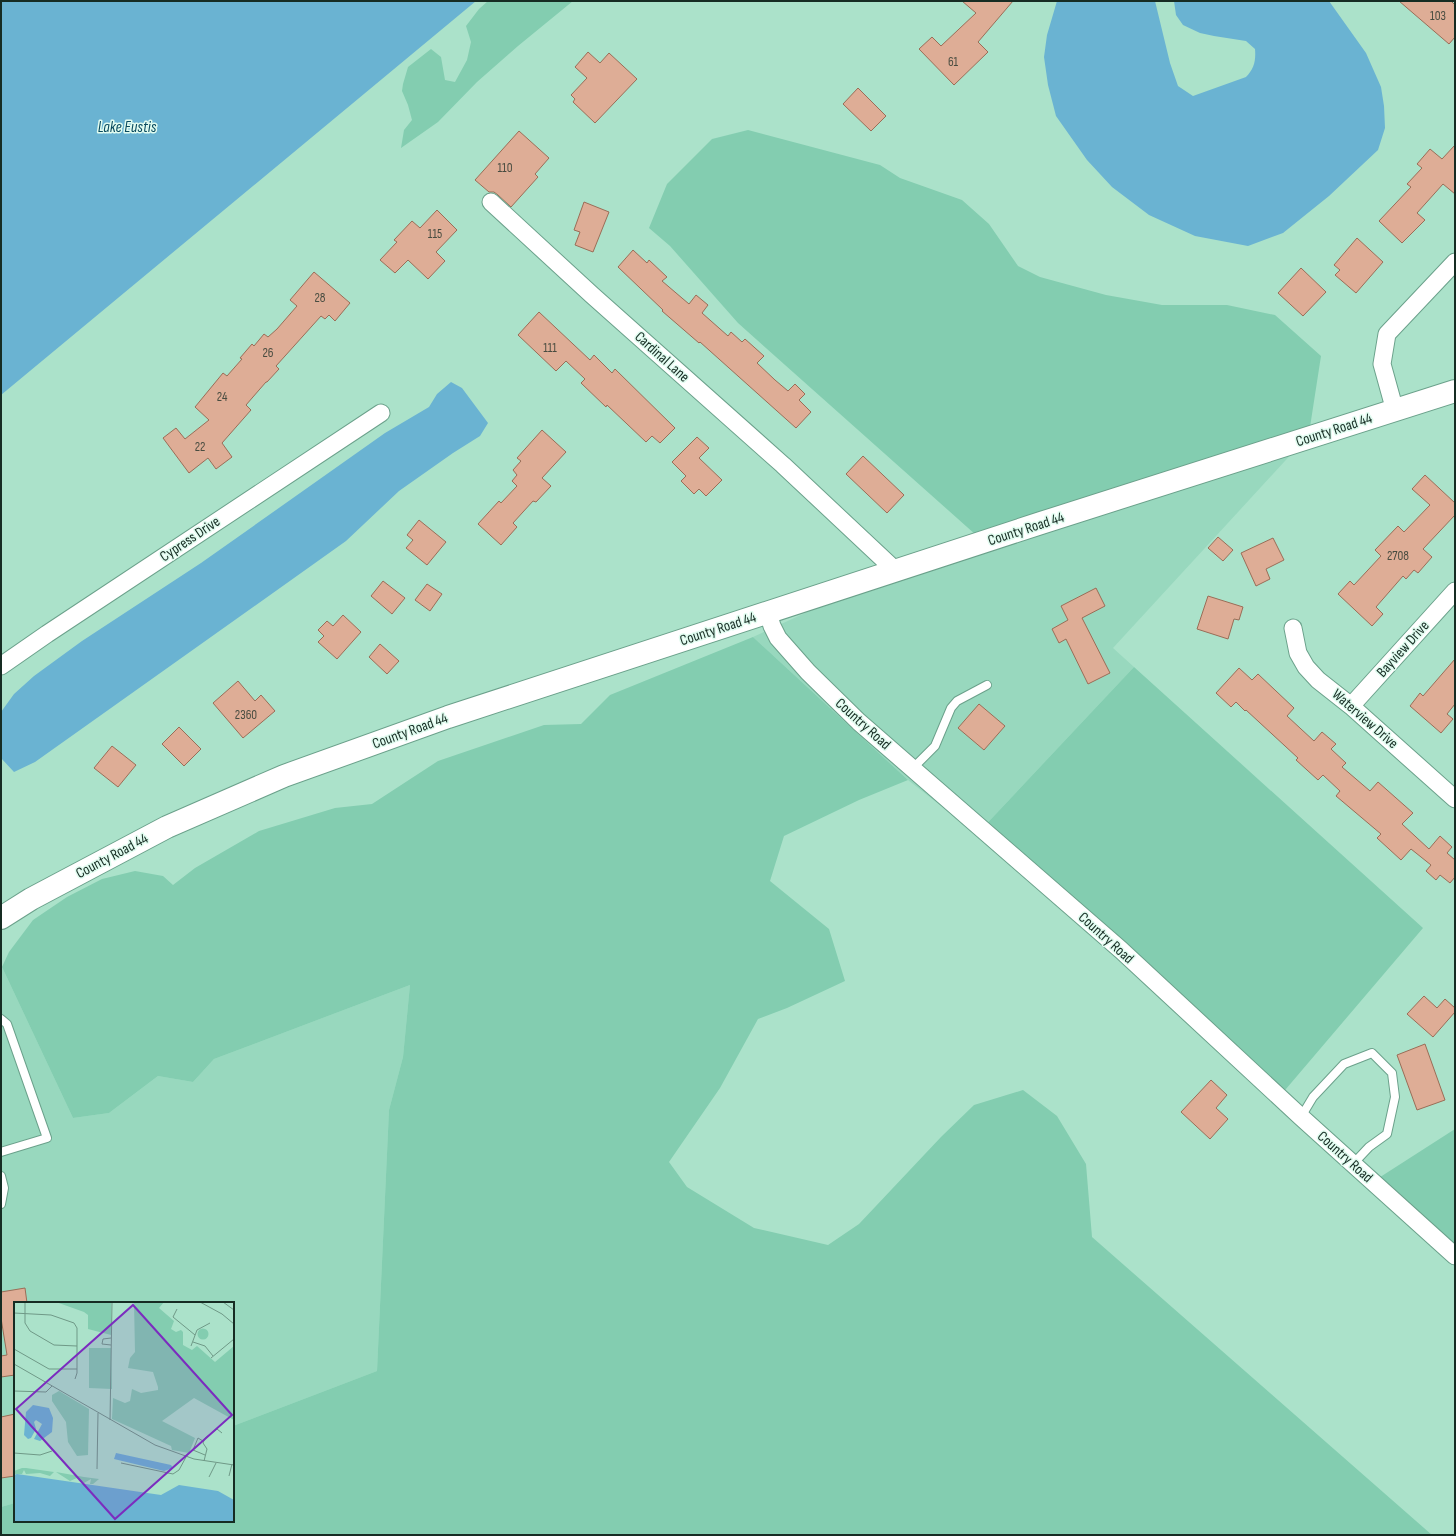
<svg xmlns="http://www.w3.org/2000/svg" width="1456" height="1536" font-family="'Sofia Sans Condensed',sans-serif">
<rect width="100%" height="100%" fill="#abe2ca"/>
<!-- built -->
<path fill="#98d8be" d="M1296,449L1113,648L1134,667L977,834L908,780L753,637L838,598Z
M1,967H2L73,1118L109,1113L158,1076L193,1082L214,1059L410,985L403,1057L389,1110L377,1371L233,1426V1303H15V1503L1,1507Z"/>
<!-- green -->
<path fill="#83cdb0" d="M488,1H573L518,46L477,82L438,122L401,148L404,130L412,120L408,105L402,91L403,84L408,67L431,49L441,57L445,80L455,82L467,60L471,42L466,26L479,9Z
M748,130L880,165L900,178L962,200L989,224L1018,266L1040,277L1106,295L1162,305H1227L1275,315L1321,356L1310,427L976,535L738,323L670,246L649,228L667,184L712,139Z
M753,637L908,780L859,800L784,836L770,881L829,929L845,981L787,1008L758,1019L720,1088L669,1162L687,1187L754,1228L828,1245L859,1224L941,1137L974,1105L1023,1090L1057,1116L1086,1164L1092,1237L1432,1535H1V1507L15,1503V1521H233V1426L377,1371L389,1110L403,1057L410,985L214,1059L193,1082L158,1076L109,1113L73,1118L2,967L9,952L33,920L67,897L102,879L135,871L163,876L173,885L195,868L259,831L335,808L372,804L438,761L544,725L581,724L610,695Z
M1134,667L1423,928L1280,1096L977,834Z
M1455,1129V1253L1374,1181Z"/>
<!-- water -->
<path fill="#6ab3d2" d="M1,1H476L1,395Z
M1057,1H1155L1170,63L1178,86L1193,96L1246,77C1254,69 1256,61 1255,49L1246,41L1214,36L1200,33L1183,25L1176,15L1174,1H1329L1366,53L1381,87L1384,106L1385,128L1378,150L1329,196L1283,233L1248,246L1195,236L1149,215L1112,187L1087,160L1056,116L1048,85L1044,57L1047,35Z
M451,382L462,388L488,423L480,436L453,453L399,491L346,541L35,762L14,772L1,758V712L14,694L34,676L82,641L201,563L385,433L429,407L437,394Z"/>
<!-- building -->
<path fill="#dead96" stroke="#9a6d57" d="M962,1H1013L978,42L988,52L954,85L919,49L932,37L941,46L976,13Z
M1399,1H1451L1455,5V37L1449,44Z
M588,52L600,63L609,53L637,79L595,123L573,102L575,99L571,95L587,78L575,67Z
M858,88L886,116L871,131L843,104Z
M519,131L549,158L535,174L538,177L511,207L498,195L494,192H489L475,180Z
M1455,145V194L1443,184L1417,213L1425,220L1402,243L1379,221L1411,187L1407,184L1422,168L1417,164L1430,149L1442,159Z
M584,202L609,212L593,252L575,245L580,232L574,230Z
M437,210L457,230L436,252L445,261L428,279L408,260L395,273L380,260L397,242L394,240L412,221L420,228Z
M1357,238L1383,262L1356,293L1335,275L1340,270L1334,265Z
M633,250L647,263L649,260L667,277L662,281L689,304L696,295L708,305L702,313L728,336L731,332L742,342L745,339L764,356L757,363L775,380L788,391L795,384L805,394L799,400L811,412L796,428L700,342L699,343L662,311L663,310L618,267Z
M1301,268L1326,292L1303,316L1278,293Z
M314,272L350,303L335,321L329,315L325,319L321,316L276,366L279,369L267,382H266L246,405L251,410L222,443L232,457L216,469L208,458L189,473L163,438L176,428L185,439L209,420L195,407L223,373L227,376L242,359L240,358L252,344L254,346L264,334L268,337L277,329L297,306L290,300Z
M539,312L590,360L594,355L612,373L615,369L675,428L660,443L652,436L646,442L607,405L606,407L581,383L585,379L566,361L556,371L518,335Z
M542,430L566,452L542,478L551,486L536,502L533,501L513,523L517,527L501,545L478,524L499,501L501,503L517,486L512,481L517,475L513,470L521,461L517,458Z
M697,437L709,448L699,458L722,480L706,496L699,489L694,494L681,481L686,476L672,462Z
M863,456L904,495L887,513L846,474Z
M1425,475L1455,503V515L1423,549L1432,557L1418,573L1414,570L1406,579L1403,576L1376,607L1383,614L1372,626L1338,594L1350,581L1354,585L1381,556L1375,550L1398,526L1404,532L1430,505L1412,489Z
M419,520L446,542L427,565L406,548L413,540L407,535Z
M1218,537L1233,550L1223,561L1208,548Z
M1273,538L1284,560L1266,569L1270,579L1256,586L1241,553Z
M383,581L405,598L392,614L371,596Z
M427,584L442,594L430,611L415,600Z
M1096,588L1105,606L1082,618L1110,673L1088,684L1066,639L1059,643L1052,629L1068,620L1061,606Z
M1208,596L1243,607L1239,620L1234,619L1228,639L1197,629Z
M343,615L361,632L337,659L318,642L324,636L318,630L327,621L333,626Z
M380,644L399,661L387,674L369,657Z
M1455,659V704L1447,714L1453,719L1441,733L1410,706L1420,693L1423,696Z
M1239,668L1252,680L1258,674L1294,708L1287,716L1314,741L1322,732L1336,744L1331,749L1346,763L1342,767L1370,791L1378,782L1413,813L1402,824L1429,849L1440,836L1452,847L1447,853L1455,860V877L1450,883L1440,875L1436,880L1426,871L1431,865L1411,849L1401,860L1377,838L1381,834L1336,796L1340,791L1323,775L1318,780L1296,760L1298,758L1246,710L1245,711L1236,702L1231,707L1216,693Z
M238,681L255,701L261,695L275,711L243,738L213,703Z
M979,704L1005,726L984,750L958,728Z
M179,727L201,749L184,766L162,744Z
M112,746L136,765L118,787L94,768Z
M1424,996L1437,1008L1445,999L1455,1008V1012L1433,1037L1407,1014Z
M1425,1044L1445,1100L1417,1110L1397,1055Z
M1211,1080L1227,1095L1216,1108L1228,1119L1210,1139L1181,1112Z
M25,1288L27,1303H15V1375L1,1377V1356L7,1355L1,1318V1292Z
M15,1414V1476L1,1478V1417Z"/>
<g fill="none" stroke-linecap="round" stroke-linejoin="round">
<defs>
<path id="lane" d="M913,768L935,746L951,708L957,701L987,685
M1,1019L7,1024L47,1138L1,1152
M1301,1117L1313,1097L1344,1064L1372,1053L1392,1073L1395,1097L1387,1134L1369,1147L1353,1164
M1,1176L4,1188L1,1204"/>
<path id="street" d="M491,202L592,295L783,465L896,571
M1395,411L1382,364L1387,334L1455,262
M768,613L772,626L778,638L808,672L859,722L1121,950L1301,1117L1455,1256
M1293,628L1298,653L1306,667L1318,680L1351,706L1455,799
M1,666L47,634L381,413
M1351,706L1455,591"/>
<path id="secondary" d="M1,918L31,899L167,827L284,776L448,717L1041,523L1455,391"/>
</defs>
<!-- lane casing -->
<use href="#lane" stroke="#6ba18b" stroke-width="10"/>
<!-- street casing -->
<use href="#street" stroke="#6ba18b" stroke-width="19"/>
<!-- secondary casing -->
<use href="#secondary" stroke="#6ba18b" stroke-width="24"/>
<!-- lane -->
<use href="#lane" stroke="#fff" stroke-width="8"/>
<!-- street -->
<use href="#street" stroke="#fff" stroke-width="17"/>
<!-- secondary -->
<use href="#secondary" stroke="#fff" stroke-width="22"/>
</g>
<g text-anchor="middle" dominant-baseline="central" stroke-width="3" stroke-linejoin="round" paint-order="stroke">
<!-- number labels -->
<g font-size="13" fill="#484c40">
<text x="1438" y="16">103</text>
<text x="953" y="62">61</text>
<text x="505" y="168">110</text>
<text x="435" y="234">115</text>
<text x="320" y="298">28</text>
<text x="550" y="348">111</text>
<text x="268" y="353">26</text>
<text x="222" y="397">24</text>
<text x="200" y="447">22</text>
<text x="1398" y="556">2708</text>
<text x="246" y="715">2360</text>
</g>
<!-- street labels -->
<g font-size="15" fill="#162c23" stroke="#e1fcf0">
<text transform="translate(662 357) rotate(42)">Cardinal Lane</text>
<text transform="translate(1334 430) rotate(-18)">County Road 44</text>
<text transform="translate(1026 529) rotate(-18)">County Road 44</text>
<text transform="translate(190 539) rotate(-34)">Cypress Drive</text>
<text transform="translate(718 629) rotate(-18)">County Road 44</text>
<text transform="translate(1403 649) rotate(-48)">Bayview Drive</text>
<text transform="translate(1365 719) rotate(41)">Waterview Drive</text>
<text transform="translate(863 724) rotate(42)">Country Road</text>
<text transform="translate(410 731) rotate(-20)">County Road 44</text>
<text transform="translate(112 856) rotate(-28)">County Road 44</text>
<text transform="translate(1106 938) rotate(42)">Country Road</text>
<text transform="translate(1345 1157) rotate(42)">Country Road</text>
</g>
<!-- water labels -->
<g font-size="16" font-style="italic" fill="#094a5f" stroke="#e1fcf0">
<text x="127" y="127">Lake Eustis</text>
</g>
</g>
<!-- overview -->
<g transform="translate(14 1302)">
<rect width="220" height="220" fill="#abe2ca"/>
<path d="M42,0H97V33L74,27V13L70,10ZM120,0H150L145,6L160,19L157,27L162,30L167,28L169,30V43L178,48L183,44L201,60L220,44V118L180,96L148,119L181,136L175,151L158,148L157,144L98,117L99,96L111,101L116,99L118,87L127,91L144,88V85L139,70L114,66L116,56L121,50ZM183.5 32a5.5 5.5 0 1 1 11 0a5.5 5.5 0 1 1-11 0ZM75,46H97L98,87L75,86ZM45,89L75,107L74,153L63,154L54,140L52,120L38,99V93ZM8,166H12L40,170L36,174L26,171L12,172L10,168L8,172H0V169ZM42,170L70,175L85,177L79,182H76L77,177L70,181L63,176L56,179Z" fill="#83cdb0"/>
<path d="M19,103L35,106L39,116L38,130L26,139L20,137L28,122L22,118L20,120L22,127L17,136L14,137L10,133L12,110ZM102,151L157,163L159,166L150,169L100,157ZM3,172L147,193L165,183L204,189L220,198V220H0V173Z" fill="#6ab3d2"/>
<path fill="none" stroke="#6f9987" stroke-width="1" d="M11,0V21L16,29L40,43L63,44M186,0L208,12L220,22M209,0L220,8M163,7L159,15L181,33M0,11L37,13L60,21L63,26V71L61,77M179,40L191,44L199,54M97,43L88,42L89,37L97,36M177,44L183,28L196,21M0,47L35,67H63M197,56L220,37M0,62L141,143L180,157L220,163M0,89L32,90L38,84M96,118L98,0M189,139L184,136L179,148L191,153M0,151L26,153L38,149M190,159L193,147L189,141L191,136L203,127L208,131M107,161L159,172L165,168L172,155M83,167L84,111M215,174L218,162M195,175L202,161"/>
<path fill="#7b2cbf" fill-opacity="0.15" stroke="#7b2cbf" stroke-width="2" d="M119,3L218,113L101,217L2,107Z"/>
<rect width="220" height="220" fill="none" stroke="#162c23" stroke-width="2"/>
</g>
<!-- border -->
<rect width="1456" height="1536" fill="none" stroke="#162c23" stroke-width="4"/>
</svg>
